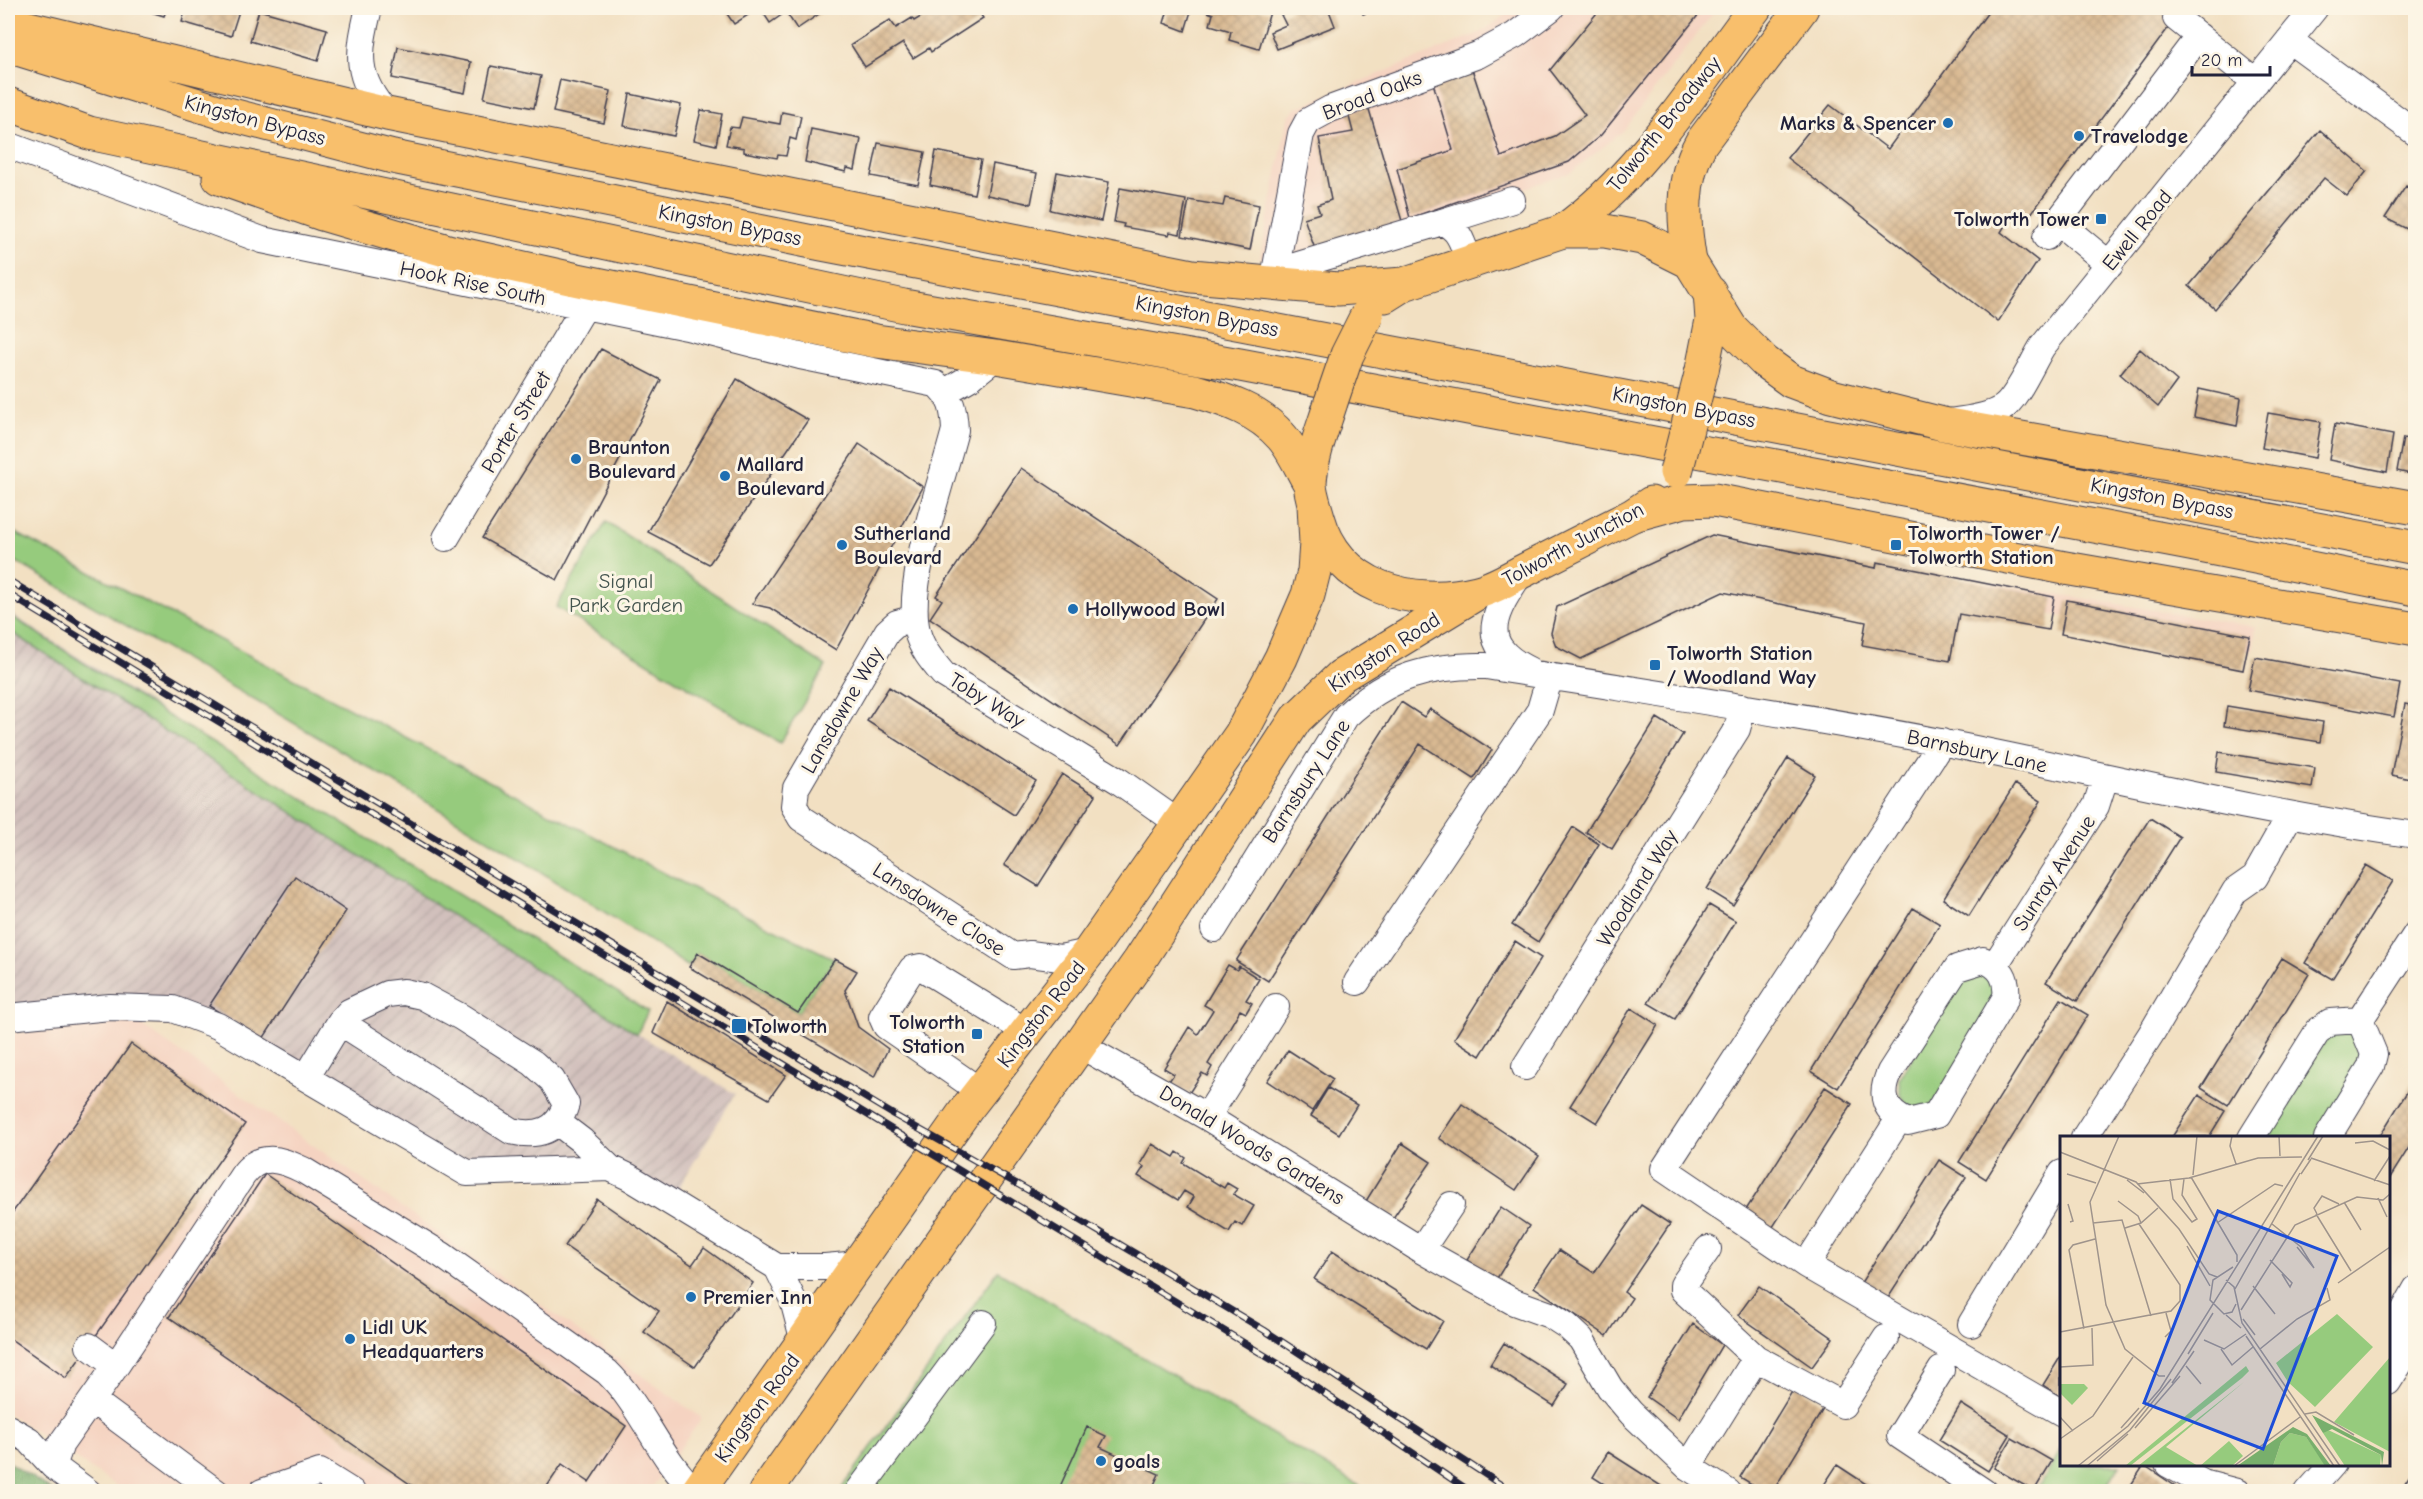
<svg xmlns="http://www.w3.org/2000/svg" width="2423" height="1499" font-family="'Comic Neue',sans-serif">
<defs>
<pattern id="industrial-furrows" width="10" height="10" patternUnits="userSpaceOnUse" patternTransform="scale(1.5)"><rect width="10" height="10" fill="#d1c0bc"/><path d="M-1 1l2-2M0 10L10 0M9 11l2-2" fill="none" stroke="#b3a5a2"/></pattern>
<pattern id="forest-crowns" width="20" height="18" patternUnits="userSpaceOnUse" patternTransform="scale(1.5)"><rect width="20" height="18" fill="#78af6c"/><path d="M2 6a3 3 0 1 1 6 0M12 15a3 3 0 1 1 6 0" fill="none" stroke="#628e5a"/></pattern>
<pattern id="building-cross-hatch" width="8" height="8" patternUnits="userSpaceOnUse" patternTransform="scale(1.5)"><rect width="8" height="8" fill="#d9b992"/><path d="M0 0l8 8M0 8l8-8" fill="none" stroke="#ba9f7f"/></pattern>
</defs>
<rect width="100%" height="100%" fill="#fcf5e5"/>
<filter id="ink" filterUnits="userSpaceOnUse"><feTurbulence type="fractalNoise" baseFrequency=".0167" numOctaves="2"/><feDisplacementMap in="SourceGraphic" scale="12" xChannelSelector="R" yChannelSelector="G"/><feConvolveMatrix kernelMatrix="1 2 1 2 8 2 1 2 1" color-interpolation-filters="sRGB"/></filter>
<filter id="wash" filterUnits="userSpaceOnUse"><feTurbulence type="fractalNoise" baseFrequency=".008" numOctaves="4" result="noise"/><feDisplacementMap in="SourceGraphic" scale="24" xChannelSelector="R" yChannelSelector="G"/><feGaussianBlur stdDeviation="1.35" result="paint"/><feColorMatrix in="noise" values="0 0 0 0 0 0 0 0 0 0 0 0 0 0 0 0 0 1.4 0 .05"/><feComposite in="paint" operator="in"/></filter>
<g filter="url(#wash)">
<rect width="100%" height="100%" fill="#f2e0c2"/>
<!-- built -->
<path fill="#f5d3c1" d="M1515,8H1717L1622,132L1570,173L1281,270L1260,258L1288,117L1296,108L1482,32Z
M1965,579L2256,627L2253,650L1962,599Z
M136,1021L702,1418L649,1491H124L8,1413V1034Z"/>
<!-- industrial -->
<path fill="url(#industrial-furrows)" d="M8,612L206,739L648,1011L638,1034L735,1094L673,1197L588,1160L465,1168L202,1011L8,1013Z"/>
<!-- green -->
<path fill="#96cb7d" stroke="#5c765c" stroke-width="1.5" d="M606,522L826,666L780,743L556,607Z
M8,529L727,906L835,959L798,1013L698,953L689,967C468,821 237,690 8,557Z
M8,614L110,680L648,1011L637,1034L8,630Z
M1989,971L1996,984V999L1934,1104L1923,1108H1908L1900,1095L1899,1079L1964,978Z
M2342,1029L2357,1035L2363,1049L2360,1066L2317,1137L2264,1138L2327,1037Z
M998,1271L1368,1491L839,1492Z
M2061,1450L2062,1464L2120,1465L2103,1491H2037Z"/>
<!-- forest -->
<path fill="url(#forest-crowns)" stroke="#4d6854" stroke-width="1.5" d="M8,1462L53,1491H8Z"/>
<g id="blocks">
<!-- building -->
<path fill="url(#building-cross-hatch)" d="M138,8H167L164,16Z
M186,8H240L231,36L182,22Z
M711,8H759L734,24L723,8L715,13Z
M760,8H823L825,10L797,29L786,12L770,23Z
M936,8H976L983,18L931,52L929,48L913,58L903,43L865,67L851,45L890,20L896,28L912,18L914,21Z
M1153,8H1192L1185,31L1164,23L1167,13Z
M1206,8H1255L1270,12L1259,49L1229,40L1231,31L1210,25L1213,14L1205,11Z
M1290,8H1328L1335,26L1277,49L1270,32L1286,25L1281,15L1291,11Z
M1360,8H1380L1363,14Z
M1601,8H1704L1601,135L1569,162L1410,218L1397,169L1453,150L1433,83L1472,69L1501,157L1555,136L1585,115L1550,70Z
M1991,8H2183L2022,226L2010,217L2001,232L2038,261L1998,322L1787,158L1830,105L1888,149Z
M259,10L327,29L318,61L250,41Z
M398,47L471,62L465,93L392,78Z
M491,66L541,76L534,108L484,98Z
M560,80L611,91L604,123L553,112Z
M630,94L681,105L674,136L624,126Z
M1368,106L1402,221L1316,252L1304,218L1320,213L1317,205L1331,200L1319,138L1353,132L1348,113Z
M701,110L722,114L716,145L694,140Z
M782,112L801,116L796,140L790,138L786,156L778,155L777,158L744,152V148L726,145L730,127L739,128L742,117L780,124Z
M811,129L861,139L855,170L847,168L846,172L805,162Z
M2320,130L2367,171L2347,196L2324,178L2215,309L2189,286Z
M878,143L925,152L918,185L871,176Z
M936,151L981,160L974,194L930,185Z
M993,164L1037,173L1031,204L987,195Z
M1057,172L1109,182L1101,221L1050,210Z
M2406,186L2415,191V233L2385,218Z
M1120,188L1186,200L1180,234L1170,232L1169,235L1123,227L1124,224L1114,222Z
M1225,198L1259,205L1250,250L1182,236L1189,200L1223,206Z
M601,349L661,380L557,580L482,538Z
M2140,349L2177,381L2158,407L2120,374Z
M737,379L808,420L709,564L648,532Z
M2199,389L2241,398L2237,426L2194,417Z
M2268,413L2321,422L2315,458L2262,448Z
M2335,424L2393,435L2387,472L2329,460Z
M2403,438L2415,440V475L2397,471Z
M859,444L923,487L836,650L770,608L752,604Z
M1021,468L1218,599L1120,745L930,618L942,600L936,596Z
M1712,535L1876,568L1877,562L2054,597L2048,630L1959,614L1950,661L1862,645L1866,622L1723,592L1581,659L1556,646L1551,633L1557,607Z
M2067,600L2250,636L2243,670L2061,634Z
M2255,657L2400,684L2394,717L2248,690Z
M889,687L1036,781L1014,815L867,721Z
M1401,702L1424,717L1430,709L1492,750L1474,779L1420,744L1268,981L1236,961Z
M2405,704L2415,706V780L2391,775Z
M2227,706L2323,722L2320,742L2224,726Z
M1657,718L1683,734L1612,849L1586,832Z
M2219,752L2315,768L2312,788L2216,772Z
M1788,758L1815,775L1733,905L1707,889Z
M1062,774L1096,795L1038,886L1004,865Z
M2015,784L2041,801L1969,916L1943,899Z
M2150,818L2180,837L2077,1001L2046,982Z
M1573,827L1599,844L1538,942L1512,925Z
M2366,865L2393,881L2332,979L2305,963Z
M295,876L346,911L263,1039L209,1006Z
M1709,905L1736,921L1675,1019L1648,1003Z
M1913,908L1940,924L1838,1088L1811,1071Z
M1515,941L1541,958L1480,1056L1454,1039Z
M698,953L798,1013L835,959L857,971L845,990L858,1027L888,1049L874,1077L689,967Z
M2282,958L2309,974L2228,1105L2201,1088Z
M1228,965L1237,970L1239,966L1259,979L1246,1000L1252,1003L1246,1013L1240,1010L1208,1064L1212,1067L1207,1076L1202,1073L1189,1093L1169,1081L1174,1074L1164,1068L1189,1027L1198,1034L1213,1010L1204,1005Z
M2061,999L2088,1015L1986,1179L1959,1162Z
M667,1001L786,1075L769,1099L653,1033Z
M1631,1008L1658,1025L1597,1123L1570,1106Z
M131,1044L245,1124L66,1378L8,1337V1219Z
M1288,1050L1333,1079L1312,1111L1267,1081Z
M2415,1079V1138L2388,1181V1138L2379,1137Z
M1825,1087L1852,1104L1769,1233L1742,1216Z
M1328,1088L1357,1105L1339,1134L1311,1116Z
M2199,1095L2225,1111L2209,1137H2172Z
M1462,1104L1539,1156L1516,1190L1439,1138Z
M1402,1143L1431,1162L1393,1218L1366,1201Z
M1152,1144L1174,1157L1177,1152L1186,1158L1183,1163L1224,1188L1227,1183L1237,1189L1233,1194L1254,1206L1242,1226L1235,1222L1229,1232L1188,1207L1194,1197L1184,1191L1178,1200L1138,1176L1144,1167L1140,1164Z
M1939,1160L1966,1177L1883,1306L1857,1289Z
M265,1174L626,1426L589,1482L562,1464L544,1491H420L169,1317Z
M597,1199L692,1265L704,1248L753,1283L695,1367L644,1332L659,1311L565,1246Z
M1641,1205L1670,1224L1624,1292L1632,1298L1607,1336L1534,1287L1559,1250L1594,1273Z
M1501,1207L1529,1226L1496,1280L1467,1260Z
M1332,1251L1443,1321L1426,1349L1314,1279Z
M1759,1286L1833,1338L1812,1367L1738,1315Z
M1693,1324L1722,1345L1678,1419L1647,1397Z
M1504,1343L1568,1384L1554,1406L1490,1365Z
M2061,1356V1397L2043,1385Z
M1796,1385L1825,1406L1773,1491H1763L1740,1477Z
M1961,1404L2010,1435L1988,1471L1939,1440Z
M1087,1427L1106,1436L1100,1447L1159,1474L1151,1491H1058Z
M2012,1438L2052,1461L2034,1491L1994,1468Z
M1608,1452L1669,1491H1615L1593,1477Z
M1837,1465L1872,1488L1878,1491H1820Z
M2144,1465L2175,1486L2172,1491H2127Z
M2415,1467V1491H2400L2403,1486Z"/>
</g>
</g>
<g filter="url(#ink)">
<use href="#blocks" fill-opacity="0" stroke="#413e4f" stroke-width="1.5"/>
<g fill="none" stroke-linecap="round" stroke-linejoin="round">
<defs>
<path id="minor" d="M369,8C358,53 354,77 387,114
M2176,18L2256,82
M2289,40L2416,133
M8,145L262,240L687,327L800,356L936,384C952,397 954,411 955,430C942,482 905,582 917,631C921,648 932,661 943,674L1119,781L1180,824
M2057,221L2110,265
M1442,222L1512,200
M2046,237L2199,36
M1275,272L1442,222C1460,229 1463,244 1469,262
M1276,285L1275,272L1301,134L1308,121L1330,109L1478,55L1515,35L1551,8
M945,392L971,377L996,357
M1951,422C1967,419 1986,418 2001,409C2016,401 2032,363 2042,347L2315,8
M446,538L585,306
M1522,571C1496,610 1473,643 1529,670
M915,618L897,623L887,632L796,788L794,806L801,818L1013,956L1030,954L1060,958L1089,952
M1214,929L1346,716C1388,676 1430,665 1486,666C1638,691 1790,713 1940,742C2099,773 2255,813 2416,835
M1983,960C2001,966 2008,979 2006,997L1936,1115L1908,1122C1884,1112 1879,1095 1890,1072L1957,968Z
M1995,965L2096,806L2105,778
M1357,982L1540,710L1550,676
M8,1017L110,1007L173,1009L218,1026L467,1173L610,1168L629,1177L777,1267L793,1300L804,1342
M2360,1020L2416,934
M1080,1045L1207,1117L1421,1250L1514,1302L1550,1315L1567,1326L1581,1339L1610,1388L1631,1413L1688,1467L1728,1492
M1525,1067L1737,729L1743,707
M306,1078L340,1022L349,1012L387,994L404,992L422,996L461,1017L533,1063L552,1080L566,1104C558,1132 537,1137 511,1131L340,1022
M980,1091L886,1026L882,1017L912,969L921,967L1027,1032
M1207,1117L1276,1007
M1899,1119L1806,1265L1664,1169L1942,742
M557,1122L582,1141L610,1168
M2084,1138L2151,1034L2235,891L2255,877L2290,815
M2251,1138L2318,1031L2330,1022L2360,1020
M2327,1138L2371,1066L2374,1054L2360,1020
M1708,1249L1683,1285V1290L1756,1358L1843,1405L1886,1338
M1421,1250L1451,1205
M1806,1265L2062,1413
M777,1267H825L859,1264
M1971,1324L2062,1173
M89,1346L116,1366
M1941,1370L1900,1436L1984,1492
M2388,1382L2402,1360V1314L2416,1289
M92,1400L216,1492
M8,1428L29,1440L53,1466L88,1492
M2168,1464L2203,1483L2237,1492
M53,1466L61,1444L116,1366L243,1175C260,1152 281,1159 303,1170L442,1255L607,1372C643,1407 659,1458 696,1492
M1688,1467L1756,1358
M262,1492L320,1472L352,1492
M858,1492L983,1323
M2308,1492L2333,1464"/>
<path id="major" d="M1563,231C1641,176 1698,83 1755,8
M1690,262C1683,220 1680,181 1701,143L1802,8"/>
<path id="highway" d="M8,23L387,114L1192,276L1338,289L1404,284
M8,46L224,113L393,157L822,244L2416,548
M8,104L89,133L904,306L1240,365L2190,544L2416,589
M219,178L322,214L448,251L578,280L876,341L996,357L1195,391C1226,400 1259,411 1281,436C1293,449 1301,469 1310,484
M1385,296L1404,284L1563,231H1605L1642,238L1690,262L1731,328L1765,362L1791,381L1831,396L1943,424L2416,508
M1702,370L1712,320L1710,292
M1331,402C1323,428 1312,454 1310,482C1310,493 1315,506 1318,517C1338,588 1411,608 1477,592C1494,588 1511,577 1527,569C1562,551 1597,533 1633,515L1651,503
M1633,515L1684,501L1714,500L2065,568L2416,629
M697,1492L968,1107L1089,952L1241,734L1281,658L1308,595L1314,571L1316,543L1314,505
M765,1492L1140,960L1296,719L1341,676L1479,592"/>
</defs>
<!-- minor casing -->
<use href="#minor" stroke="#413e4f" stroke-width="28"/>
<!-- major casing -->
<use href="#major" stroke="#413e4f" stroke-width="35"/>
<!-- highway casing -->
<use href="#highway" stroke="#413e4f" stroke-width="35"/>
<!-- minor -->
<use href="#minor" stroke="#fff" stroke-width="26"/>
<!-- major -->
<use href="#major" stroke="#f8bf6c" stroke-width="33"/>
<!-- highway -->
<use href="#highway" stroke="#f8bf6c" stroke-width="33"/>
<defs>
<path id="rail" d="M8,580L894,1115L1042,1198L1264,1330L1512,1492
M8,594L1297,1375L1471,1492"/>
</defs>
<!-- rail casing -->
<use href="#rail" stroke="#22223b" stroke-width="7"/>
<!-- rail -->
<use href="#rail" stroke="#fcf5e5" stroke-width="4.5" stroke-dasharray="14" stroke-linecap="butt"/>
<defs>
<path id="highway-bridge" d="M1331,402L1347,355L1367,315
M1676,472L1702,370"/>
</defs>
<!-- highway-bridge casing -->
<use href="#highway-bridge" stroke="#413e4f" stroke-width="35" stroke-linecap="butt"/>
<!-- highway-bridge -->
<use href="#highway-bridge" stroke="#f8bf6c" stroke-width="33"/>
</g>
</g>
<!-- markers -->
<g fill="#1f6fb2" stroke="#fcf5e5" stroke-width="2">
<circle cx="1948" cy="123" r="6"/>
<circle cx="2079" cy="136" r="6"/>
<rect x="2095" y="213" width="12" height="12" rx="3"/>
<circle cx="576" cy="459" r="6"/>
<circle cx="725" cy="476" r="6"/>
<circle cx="842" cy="545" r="6"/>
<rect x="1890" y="539" width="12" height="12" rx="3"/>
<circle cx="1073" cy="609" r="6"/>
<rect x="1649" y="659" width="12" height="12" rx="3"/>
<rect x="731" y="1018" width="16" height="16" rx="3"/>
<rect x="971" y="1028" width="12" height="12" rx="3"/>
<circle cx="691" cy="1297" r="6"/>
<circle cx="350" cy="1339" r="6"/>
<circle cx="1101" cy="1461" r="6"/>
</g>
<g text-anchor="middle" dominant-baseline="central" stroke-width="6" stroke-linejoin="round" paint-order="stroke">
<!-- street labels -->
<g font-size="21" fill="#22223b" stroke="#fcf5e5">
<text transform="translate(1372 95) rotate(-21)">Broad Oaks</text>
<text transform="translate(255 120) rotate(15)">Kingston Bypass</text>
<text transform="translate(1664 124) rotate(-51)">Tolworth Broadway</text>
<text transform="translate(730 225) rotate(11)">Kingston Bypass</text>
<text transform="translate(2137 230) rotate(-51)">Ewell Road</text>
<text transform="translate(473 283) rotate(12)">Hook Rise South</text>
<text transform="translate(1207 316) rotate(11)">Kingston Bypass</text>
<text transform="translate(1684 407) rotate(11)">Kingston Bypass</text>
<text transform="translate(516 422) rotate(-59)">Porter Street</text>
<text transform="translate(2162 498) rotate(11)">Kingston Bypass</text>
<text transform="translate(1573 544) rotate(-28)">Tolworth Junction</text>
<text transform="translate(1384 652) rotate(-33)">Kingston Road</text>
<text transform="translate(987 700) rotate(32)">Toby Way</text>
<text transform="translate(842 710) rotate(-60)">Lansdowne Way</text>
<text transform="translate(1977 751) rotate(12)">Barnsbury Lane</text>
<text transform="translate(1306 781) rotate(-57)">Barnsbury Lane</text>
<text transform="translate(2054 873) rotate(-57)">Sunray Avenue</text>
<text transform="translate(1637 888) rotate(-58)">Woodland Way</text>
<text transform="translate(939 909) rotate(33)">Lansdowne Close</text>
<text transform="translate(1041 1014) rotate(-52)">Kingston Road</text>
<text transform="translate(1252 1145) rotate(31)">Donald Woods Gardens</text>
<text transform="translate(757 1408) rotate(-54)">Kingston Road</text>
</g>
<!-- poi labels -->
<g font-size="21" font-weight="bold" fill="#22223b" stroke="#fcf5e5" text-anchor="start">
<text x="1936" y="123" text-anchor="end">Marks &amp; Spencer</text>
<text x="2091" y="136">Travelodge</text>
<text x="2089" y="219" text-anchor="end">Tolworth Tower</text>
<text x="588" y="447">Braunton<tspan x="588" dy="24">Boulevard</tspan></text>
<text x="737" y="464">Mallard<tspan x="737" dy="24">Boulevard</tspan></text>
<text x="854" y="533">Sutherland<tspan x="854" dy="24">Boulevard</tspan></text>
<text x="1908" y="533">Tolworth Tower /<tspan x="1908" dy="24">Tolworth Station</tspan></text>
<text x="1085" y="609">Hollywood Bowl</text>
<text x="1667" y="653">Tolworth Station<tspan x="1667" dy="24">/ Woodland Way</tspan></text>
<text x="965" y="1022" text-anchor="end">Tolworth<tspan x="965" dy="24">Station</tspan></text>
<text x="752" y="1026">Tolworth</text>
<text x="703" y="1297">Premier Inn</text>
<text x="362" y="1327">Lidl UK<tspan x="362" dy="24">Headquarters</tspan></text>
<text x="1113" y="1461">goals</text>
</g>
<!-- park labels -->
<g font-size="21" fill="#45554f" stroke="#fcf5e5">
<text x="626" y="581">Signal<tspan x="626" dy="24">Park Garden</tspan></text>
</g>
</g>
<!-- overview -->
<g transform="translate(2060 1136)">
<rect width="330" height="330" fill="#f2e0c2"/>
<path d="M277,178L313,211L255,271L228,246L216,227ZM330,221V316L274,286ZM186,230L189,235L182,242L70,330H65ZM184,246L106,311L138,330H78ZM266,293L321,319L320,330H285L263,297ZM230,297L246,301L266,330H213L221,306ZM169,305L183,320L172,330H140Z" fill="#96cb7d"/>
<path d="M252,279L324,316L322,330L321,319L272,293L263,297ZM233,291L247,298L271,330H265L246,301L230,297L221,306L213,330H177Z" fill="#78af6c"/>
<path d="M0,248H24L28,252L12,269L0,257Z" fill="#96cb7d"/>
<path fill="none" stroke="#9f948c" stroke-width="1.5" d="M59,0L30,66L46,169L65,213L99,240H105M172,0L170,10L176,28M219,0L220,20M295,7L313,5L330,14M0,16L76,46L119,93L149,138L157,141M251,22L330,49M248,24L263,0M7,38L36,47M241,38L251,23M133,39L137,0M131,41L177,119V126M110,43L113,63L132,86L137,83L122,59L124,43M67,44L84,57M314,45L330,20M77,48L129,42L198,22L242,21M318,62L327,81M58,65L78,80L81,87M284,66L301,94M8,68L13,85L10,86M256,78L291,135M257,78L254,72L262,60L279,68M33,87L62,84L91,180M157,87L215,48L223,50M212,88L241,111L254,132L237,111M65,92L81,87L98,72M127,110L150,150M210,124L232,147L230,151L222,138M173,131L153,144L150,164L164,178L172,176L176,168M166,144L174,151L182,187L280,330M278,147L330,111M193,150L215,178M175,153L240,37M181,174L235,89L297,61L323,64L330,58M166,179L181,192M183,183L195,199M24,193L9,114L13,109L35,103M0,196L111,175L120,165V149L79,88M186,200L274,330M105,201L111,195L106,177M144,204L164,213L186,198M161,213L172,229L193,211M200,213L237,183L270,164L267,152M128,218L153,177M126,230L141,248M0,231L33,229L32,192M112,247L134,215M245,278L256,276L294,299M0,281L13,295M61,292L79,272M75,292L120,240M0,303L33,280L73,221M37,325L68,298M18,330L68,290L100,253L258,0M27,330L70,294L111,243M174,330L240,281"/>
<path fill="#1d4ed8" fill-opacity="0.15" stroke="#1d4ed8" stroke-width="3" d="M158,75L277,120L203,313L84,267Z"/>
<rect width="330" height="330" fill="none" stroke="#22223b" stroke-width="3"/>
</g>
<!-- margin -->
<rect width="2423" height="1499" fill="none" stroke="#fcf5e5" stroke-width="30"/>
<!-- scale -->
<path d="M2192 66v9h78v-9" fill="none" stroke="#22223b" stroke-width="3"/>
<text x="2201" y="66" font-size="18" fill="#22223b" stroke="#fcf5e5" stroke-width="4.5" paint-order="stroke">20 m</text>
</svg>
